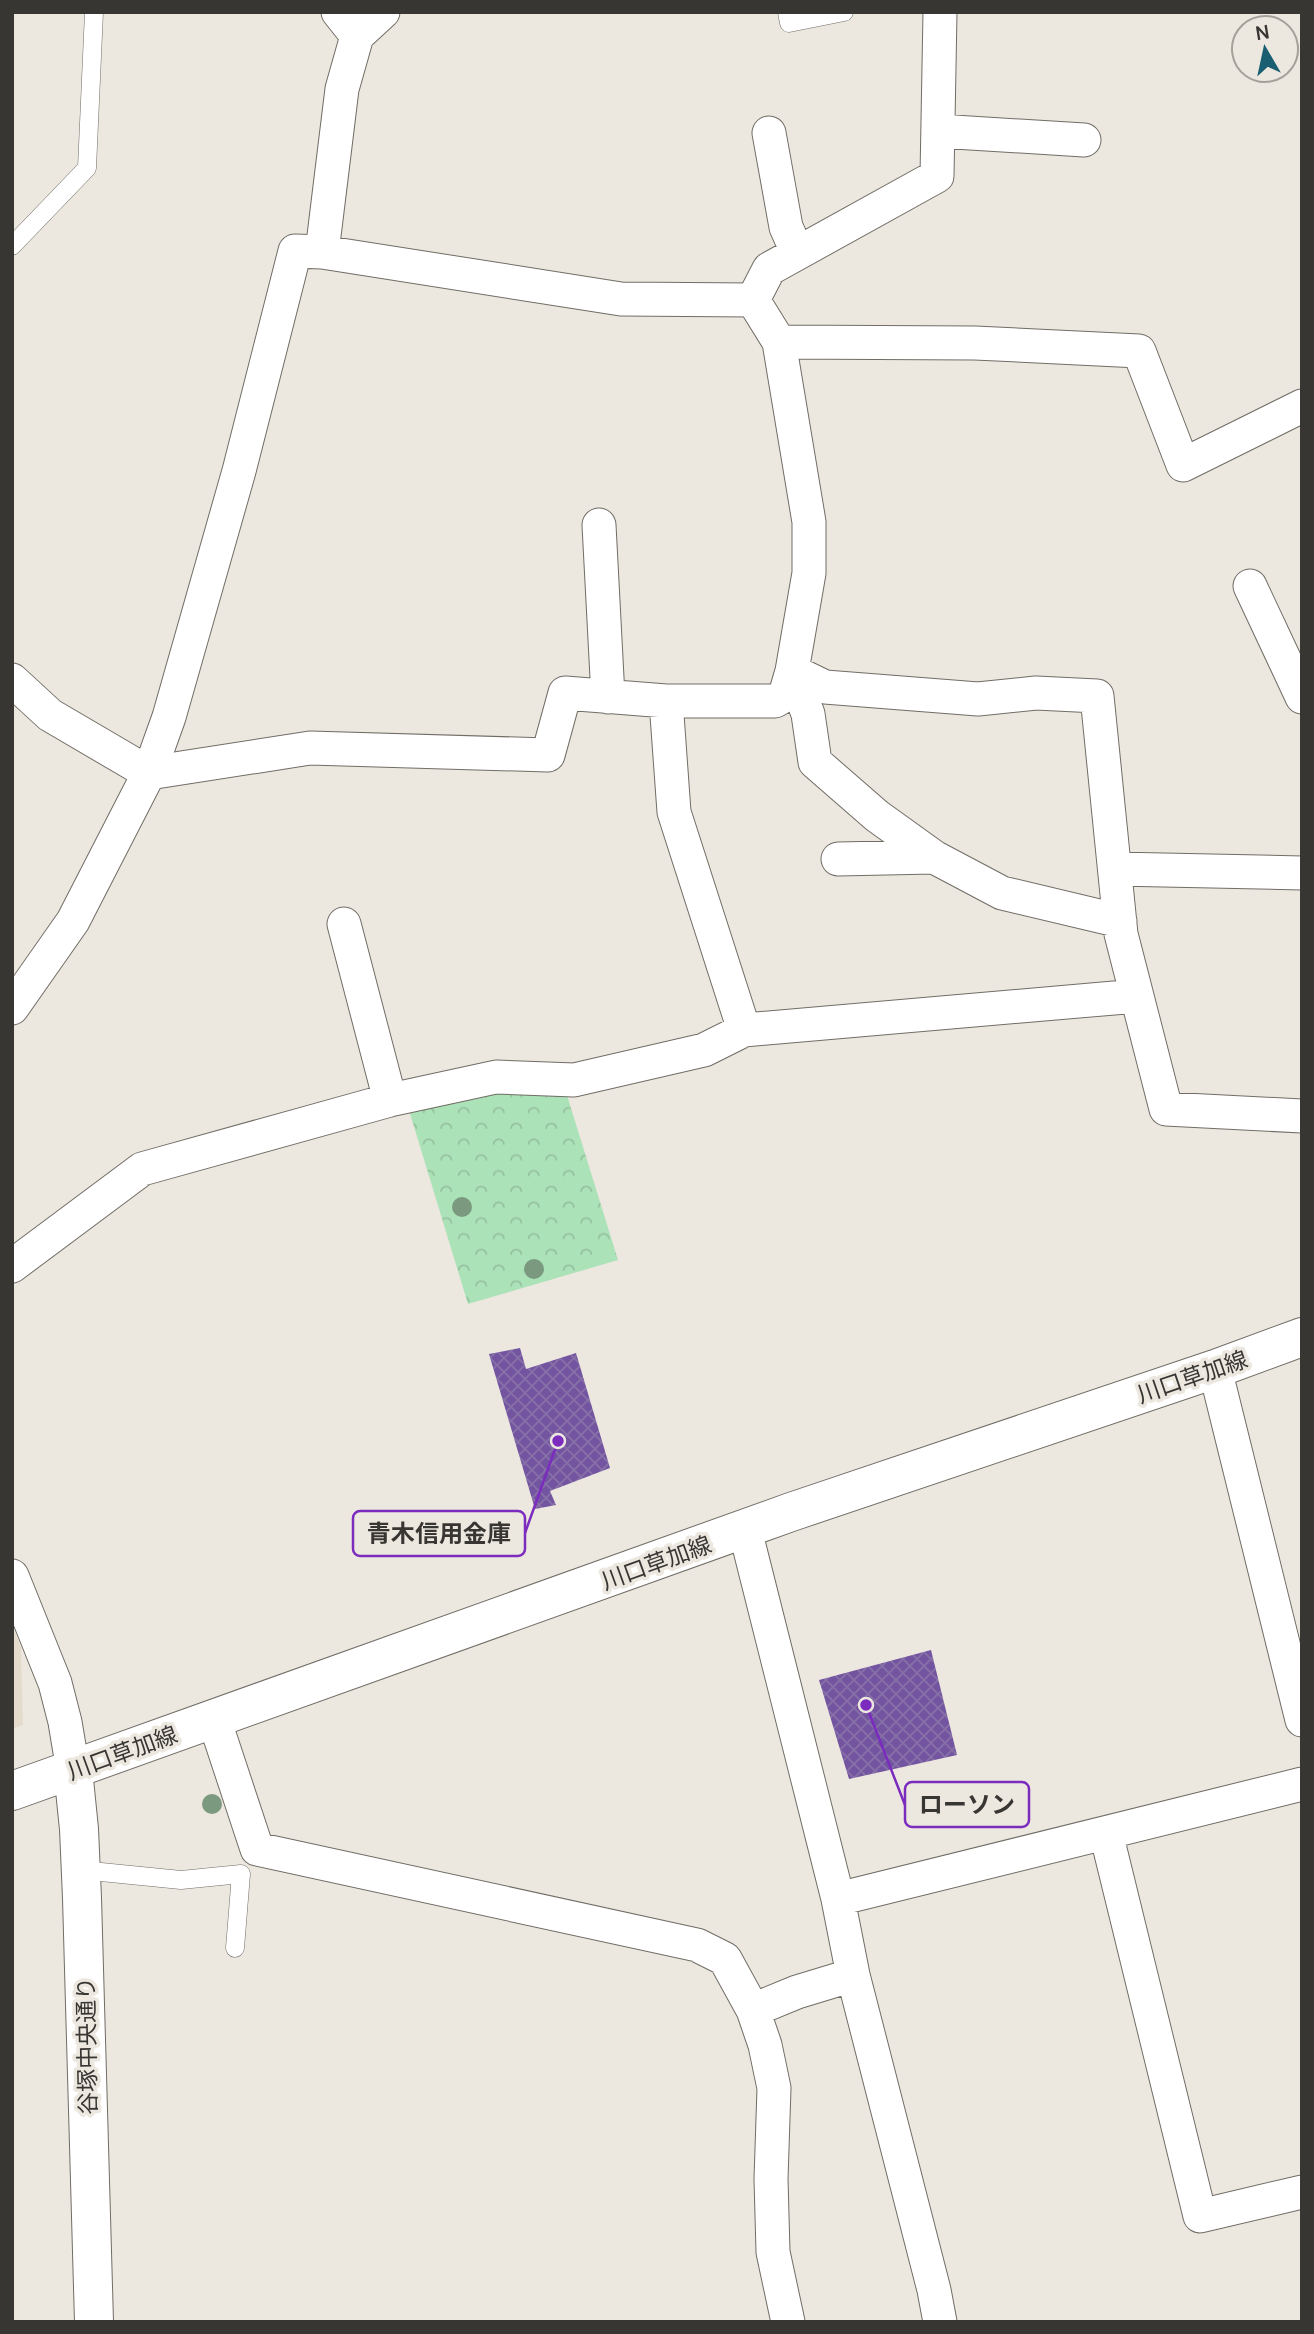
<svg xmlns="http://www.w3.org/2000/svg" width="1314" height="2334" font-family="Manrope,'Noto Sans JP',sans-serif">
<defs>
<pattern id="park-crowns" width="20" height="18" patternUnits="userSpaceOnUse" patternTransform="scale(1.75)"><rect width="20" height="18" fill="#ace2b7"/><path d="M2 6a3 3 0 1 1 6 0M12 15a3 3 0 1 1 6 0" fill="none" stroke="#95c29e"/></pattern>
<pattern id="building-cross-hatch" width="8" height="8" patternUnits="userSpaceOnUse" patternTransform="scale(1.75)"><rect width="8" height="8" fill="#7354a0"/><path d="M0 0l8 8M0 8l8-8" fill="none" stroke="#8770a8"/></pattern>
</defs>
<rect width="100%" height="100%" fill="#ece7df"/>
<!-- built -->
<path fill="#e5dbcd" d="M12,1625L21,1648L23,1725L12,1729Z"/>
<!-- park -->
<path fill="url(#park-crowns)" d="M482,1088L566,1092L618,1260L468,1304L408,1107Z"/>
<!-- building -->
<path fill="url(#building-cross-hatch)" d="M520,1348L526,1369L576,1353L610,1468L550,1491L556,1505L535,1509L489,1354Z
M931,1650L957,1755L849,1779L819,1680Z"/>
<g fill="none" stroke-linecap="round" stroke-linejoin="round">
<defs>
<path id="lane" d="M787,12L789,23L844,12
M12,246L87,168L94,12
M81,1870L181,1880L241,1874L235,1948"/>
<path id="street" d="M357,36L383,12
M938,131L1084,140
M769,133L786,227L797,252
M322,252L342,89L357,36L338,12
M779,342L975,343L1139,351L1183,465L1302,406
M599,525L608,697
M1250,586L1302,697
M792,671L825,687L978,699L1036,693L1097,696L1121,934L1166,1109L1302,1116
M792,671L808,714L815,762L877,816L934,857
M12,680L50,715L149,773L310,748L548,755L565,693L666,701H775L785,695L792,671L809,573V522L779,342L753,300
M666,701L674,812L744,1030L1137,996
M838,859L934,857L1002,893L1120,921
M1115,869L1302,873
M344,924L390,1100
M12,1008L73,921L149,773L169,717L239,471L295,251L322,252L621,299L753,300L769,269L937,176L940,12
M12,1266L142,1169L390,1100L496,1077L574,1080L704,1050L744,1030
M1215,1369L1302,1720
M745,1530L838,1899L853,1975L934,2290L940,2322
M12,1576L55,1683L65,1722L73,1770
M214,1719L257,1849L697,1945L725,1959L753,2010L765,2045L774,2088L771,2179L773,2252L788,2322
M1106,1833L1200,2216L1302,2192
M838,1899L1302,1784
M753,2010L797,1992L853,1975"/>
<path id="secondary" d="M73,1770L79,1829L82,1898L94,2322
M12,1791L791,1512L1215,1369L1302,1337"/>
</defs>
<!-- lane casing -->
<use href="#lane" stroke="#716d66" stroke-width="19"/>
<!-- street casing -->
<use href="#street" stroke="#716d66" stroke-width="35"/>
<!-- secondary casing -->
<use href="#secondary" stroke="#716d66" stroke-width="40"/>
<!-- lane -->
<use href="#lane" stroke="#fff" stroke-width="18"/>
<!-- street -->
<use href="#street" stroke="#fff" stroke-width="33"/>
<!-- secondary -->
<use href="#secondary" stroke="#fff" stroke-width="38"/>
</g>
<!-- trees -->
<g fill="#7b997f">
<circle cx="462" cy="1207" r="10"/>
<circle cx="534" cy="1269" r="10"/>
<circle cx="212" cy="1804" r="10"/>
</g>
<g text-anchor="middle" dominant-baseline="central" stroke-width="7" stroke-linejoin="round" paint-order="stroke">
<!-- street labels -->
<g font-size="23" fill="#383633" stroke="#ece7df">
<text transform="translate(1192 1376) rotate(-19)">川口草加線</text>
<text transform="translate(656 1562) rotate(-20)">川口草加線</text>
<text transform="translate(122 1752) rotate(-20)">川口草加線</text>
<text transform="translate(86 2046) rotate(-91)">谷塚中央通り</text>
</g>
</g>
<!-- callouts -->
<path fill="none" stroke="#7b2cbf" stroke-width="2.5" d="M558 1441L525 1533M866 1705L905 1805"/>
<g fill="#7b2cbf" stroke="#ece7df" stroke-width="2.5">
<circle cx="558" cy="1441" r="7"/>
<circle cx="866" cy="1705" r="7"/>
</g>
<g fill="#ece7df" stroke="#7b2cbf" stroke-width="2.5">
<rect x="353" y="1511" width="172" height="45" rx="7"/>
<rect x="905" y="1782" width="124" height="45" rx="7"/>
</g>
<g font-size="24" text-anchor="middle" font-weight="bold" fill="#383633">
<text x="439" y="1542">青木信用金庫</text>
<text x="967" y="1813">ローソン</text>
</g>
<!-- border -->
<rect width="1314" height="2334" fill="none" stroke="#383633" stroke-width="28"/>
<!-- north arrow -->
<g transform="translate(1265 49) rotate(351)"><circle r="33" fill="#ece7df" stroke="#a4a09a" stroke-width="2"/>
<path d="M0-5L12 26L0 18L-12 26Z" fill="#195f71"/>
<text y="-10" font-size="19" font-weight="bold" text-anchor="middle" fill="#383633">N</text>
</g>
</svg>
